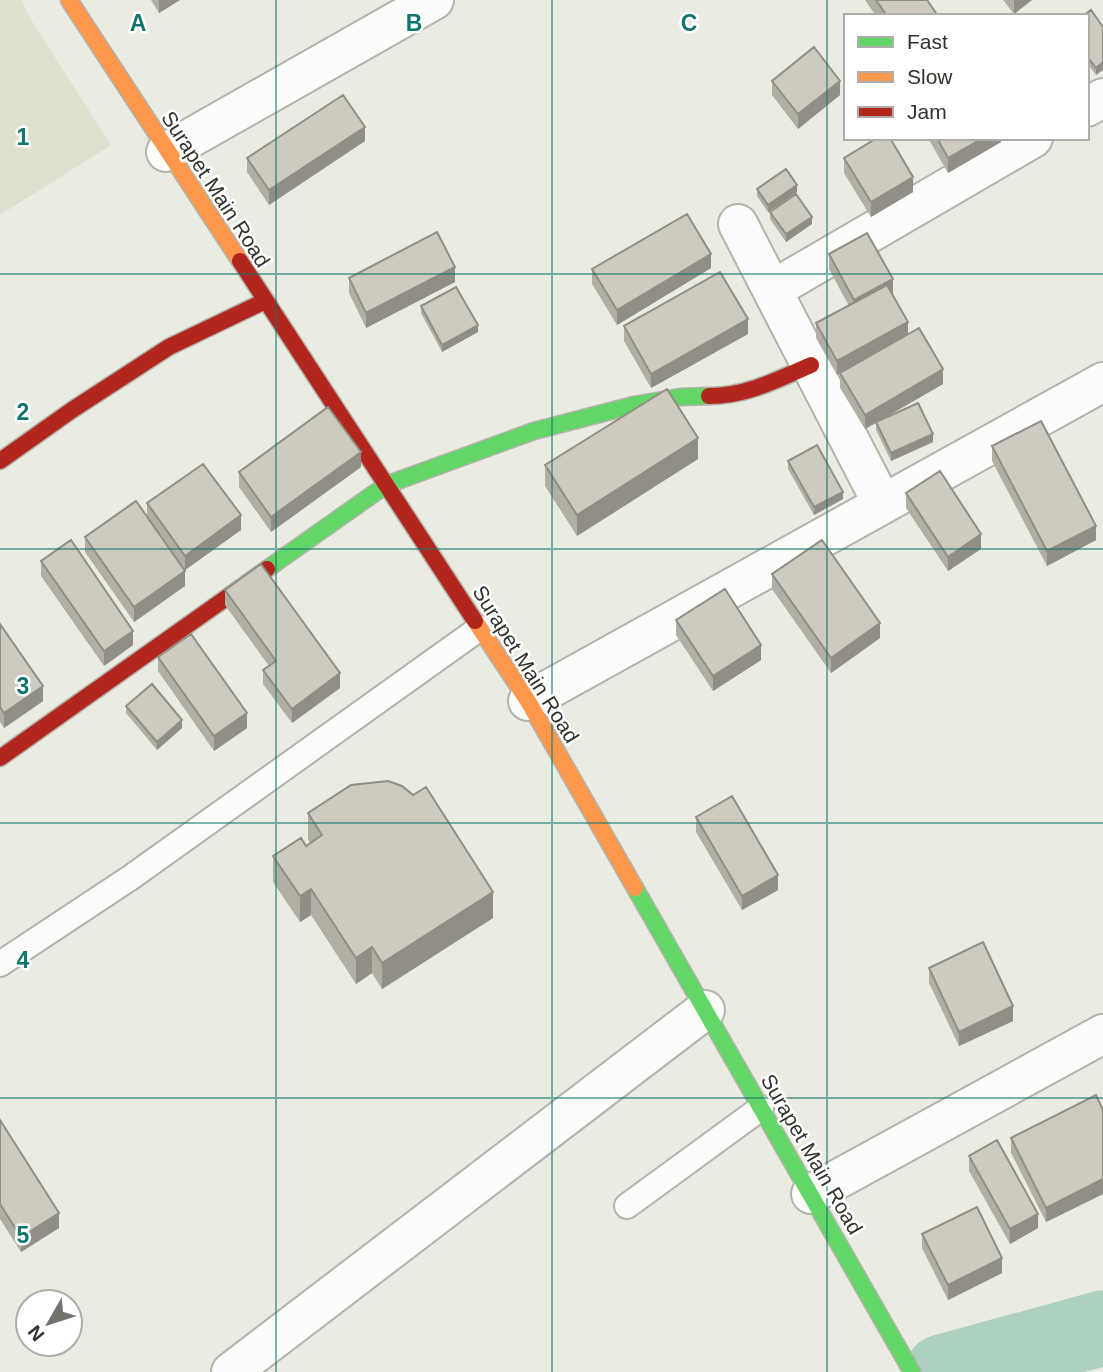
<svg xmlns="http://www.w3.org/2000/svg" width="1103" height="1372" font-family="Arial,sans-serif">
<rect width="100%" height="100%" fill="#eaebe1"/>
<!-- built -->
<path fill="#dfe0ce" d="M0,0H21L34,25L111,145L0,215Z"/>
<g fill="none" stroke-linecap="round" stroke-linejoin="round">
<!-- river -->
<path stroke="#add0bf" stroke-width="75" d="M942,1372L1103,1328"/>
<defs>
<path id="lane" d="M0,964L130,878L480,628
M627,1206L761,1108"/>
<path id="street" d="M1087,107L1103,98
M166,152L434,0
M738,224L882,503
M772,290L1033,138
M528,701L1103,382
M811,1194L1103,1034
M231,1372L705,1010"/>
<path id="fast" d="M267,569L386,485L534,431L634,405L680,397L709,396
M635,888L912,1372"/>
<path id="slow" d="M69,0L240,261
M475,621L528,701L635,888"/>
<path id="jam" d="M240,261L475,621
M709,396C746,396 777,380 811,365
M0,461L72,410L169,347L265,301
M0,758L267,569"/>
</defs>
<!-- lane casing -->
<use href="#lane" stroke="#b2b3ab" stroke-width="28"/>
<!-- street casing -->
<use href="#street" stroke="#b2b3ab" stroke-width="42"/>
<!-- fast casing -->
<use href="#fast" stroke="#b2b3ab" stroke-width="19"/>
<!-- slow casing -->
<use href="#slow" stroke="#b2b3ab" stroke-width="19"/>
<!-- jam casing -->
<use href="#jam" stroke="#b2b3ab" stroke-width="19"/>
<!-- lane -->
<use href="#lane" stroke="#fcfcfa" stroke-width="24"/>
<!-- street -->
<use href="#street" stroke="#fcfcfa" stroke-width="38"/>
<!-- fast -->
<use href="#fast" stroke="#63d668" stroke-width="16"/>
<!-- slow -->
<use href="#slow" stroke="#ff974d" stroke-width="16"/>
<!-- jam -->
<use href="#jam" stroke="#b3261e" stroke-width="16"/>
</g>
<!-- wall -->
<path fill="#b1afa3" d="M151,0H180L159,13Z
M865,0H927L938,16H876Z
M1003,0H1032L1014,14Z
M1087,16L1103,27L1096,75L1087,63Z
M772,81L840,95L798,129L772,95Z
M928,138H1001V142L948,173Z
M365,141L269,205L247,172V158Z
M844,158L913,192L871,217L844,173Z
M757,189L797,192L768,212L757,196Z
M770,212L812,224L786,242L770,219Z
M829,254L893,293L908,334L943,384L881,420L933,442L891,461L876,430V423L865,429L840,388V373L837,375L816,338V323L849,306L829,269Z
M711,268L617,325L592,284V269Z
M349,278L455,282L366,328L349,293Z
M421,306L478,332L442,352L421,313Z
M624,326L748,334L651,388L624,341Z
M992,446L1096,540L1047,566L992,461Z
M698,459L577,536L545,486V465Z
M788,461L843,499L814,515L788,469Z
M361,467L271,532L239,487V472Z
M906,493L981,549L948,571L906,508Z
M147,503L241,530L185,570V586L134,622L85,552V537L147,518Z
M41,561L133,645L104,666L41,576Z
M772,574L880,638L831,673L772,589Z
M225,590L340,688L292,723L263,684V670L269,666L225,605Z
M676,620L761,660L713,691L676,635Z
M0,624L43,701L4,728L0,722Z
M158,657L247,728L214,751L158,671Z
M126,706L182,728L157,750L126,713Z
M308,813L493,918L382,989L372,973L356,984L311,915L300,922L273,882V856L306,846L310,843L308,839Z
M696,817L778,890L742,910L696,832Z
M929,968L1013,1021L959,1046L929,983Z
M1103,1110V1194L1046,1222L1011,1153V1138Z
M0,1120L59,1228L21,1252L0,1219Z
M969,1156L1038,1228L1010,1244L969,1171Z
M922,1234L1002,1273L948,1300L922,1248Z"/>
<!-- shaded-wall -->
<path fill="#908e85" d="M159,0H180L159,13Z
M1014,0H1032L1014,14Z
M1103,62V70L1096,75V68Z
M1090,72V87L1087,89V74Z
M840,81V95L798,129V114Z
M365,127V141L269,205V190Z
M983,138H1001V142L948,173V158Z
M913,177V192L871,217V202Z
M797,185V192L768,212V205Z
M812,217V224L786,242V234Z
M711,254V268L617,325V310Z
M455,267V282L366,328V313Z
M893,279V293L854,314V300Z
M748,319V334L651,388V374Z
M908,322V337L837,375V361Z
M478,325V332L442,352V345Z
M943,369V384L865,429V415Z
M933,434V442L891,461V453Z
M698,438V459L577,536V515Z
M361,452V467L271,532V517Z
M843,492V499L814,515V507Z
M241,515V530L185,570V556Z
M1096,526V540L1047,566V551Z
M981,534V549L948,571V557Z
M185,571V586L134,622V607Z
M880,623V638L831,673V658Z
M133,631V645L104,666V651Z
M761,645V660L713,691V676Z
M340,673V688L292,723V709Z
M43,686V701L4,728V713Z
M247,713V728L214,751V736Z
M182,720V728L157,750V742Z
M778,875V890L742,910V896Z
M311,889V915L300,922V896Z
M493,892V918L382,989V963Z
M372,947V973L356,984V958Z
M1013,1006V1021L959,1046V1032Z
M1103,1179V1194L1046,1222V1208Z
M59,1213V1228L21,1252V1237Z
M1038,1214V1228L1010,1244V1229Z
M1002,1258V1273L948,1300V1285Z"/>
<!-- building -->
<path fill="#cecbbe" stroke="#908e85" stroke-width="2" d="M876,0H927L938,16H887Z
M1091,10L1103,27V62L1096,68L1087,56V16H1083Z
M814,47L840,81L798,114L772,81Z
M343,95L365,127L269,190L247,158Z
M877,138H890L913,177L871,202L844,158Z
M937,138H983L948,158Z
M786,169L797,185L768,205L757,189Z
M796,194L812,217L786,234L770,212Z
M687,214L711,254L617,310L592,269Z
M437,232L455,267L366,313L349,278Z
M867,233L893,279L854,300L829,254Z
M720,272L748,319L651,374L624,326Z
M887,285L908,322L837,361L816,323Z
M456,287L478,325L442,345L421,306Z
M919,328L943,369L865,415L840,373Z
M667,389L698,438L577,515L545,465Z
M918,403L933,434L891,453L876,422Z
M328,407L361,452L271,517L239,472Z
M1041,421L1096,526L1047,551L992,446Z
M817,445L843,492L814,507L788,461Z
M203,464L241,515L185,556L147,503Z
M940,471L981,534L948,557L906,493Z
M136,501L185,571L134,607L85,537Z
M71,540L133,631L104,651L41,561Z
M822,540L880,623L831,658L772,574Z
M261,564L340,673L292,709L263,670L276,661L225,590Z
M725,589L761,645L713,676L676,620Z
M0,624L43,686L4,713L0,707Z
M191,634L247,713L214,736L158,657Z
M152,684L182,720L157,742L126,706Z
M388,781L402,786L413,795L426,787L493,892L382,963L372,947L356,958L311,889L300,896L273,856L301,838L306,846L322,835L308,813L351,785Z
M732,796L778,875L742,896L696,817Z
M983,942L1013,1006L959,1032L929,968Z
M1096,1095L1103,1110V1179L1046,1208L1011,1138Z
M0,1120L59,1213L21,1237L0,1204Z
M997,1140L1038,1214L1010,1229L969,1156Z
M977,1207L1002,1258L948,1285L922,1234Z"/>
<!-- grid -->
<path fill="none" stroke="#0f766e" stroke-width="2" stroke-opacity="0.55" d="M276,0V1372M552,0V1372M827,0V1372M0,274H1103M0,549H1103M0,823H1103M0,1098H1103"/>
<g text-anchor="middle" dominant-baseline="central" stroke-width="5" stroke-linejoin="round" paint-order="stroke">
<!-- street labels -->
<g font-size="21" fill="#32322c" stroke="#fff">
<text transform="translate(216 189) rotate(57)">Surapet Main Road</text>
<text transform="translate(526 664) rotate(58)">Surapet Main Road</text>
<text transform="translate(812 1154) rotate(60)">Surapet Main Road</text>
</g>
</g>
<g font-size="23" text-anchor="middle" font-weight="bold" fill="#0f766e" stroke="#fff" stroke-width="5" stroke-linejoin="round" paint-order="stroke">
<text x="138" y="31">A</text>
<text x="414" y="31">B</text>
<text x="689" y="31">C</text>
<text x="23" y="145">1</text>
<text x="23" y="420">2</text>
<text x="23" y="694">3</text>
<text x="23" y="968">4</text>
<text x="23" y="1243">5</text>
</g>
<!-- legend -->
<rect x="844" y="14" width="245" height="126" fill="#ffffff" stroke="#adadab" stroke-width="2"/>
<rect x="858" y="37" width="35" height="10" fill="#63d668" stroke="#adadab" stroke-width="2"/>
<text x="907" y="49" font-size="21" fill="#32322c">Fast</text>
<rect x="858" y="72" width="35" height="10" fill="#ff974d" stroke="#adadab" stroke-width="2"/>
<text x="907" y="84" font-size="21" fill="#32322c">Slow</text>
<rect x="858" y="107" width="35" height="10" fill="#b3261e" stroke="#adadab" stroke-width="2"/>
<text x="907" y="119" font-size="21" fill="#32322c">Jam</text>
<!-- north arrow -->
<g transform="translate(49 1323) rotate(231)"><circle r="33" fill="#ffffff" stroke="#adadab" stroke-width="2"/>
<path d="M0-5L12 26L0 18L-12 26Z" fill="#72736b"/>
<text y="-10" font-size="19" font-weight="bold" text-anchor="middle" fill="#32322c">N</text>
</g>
</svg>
